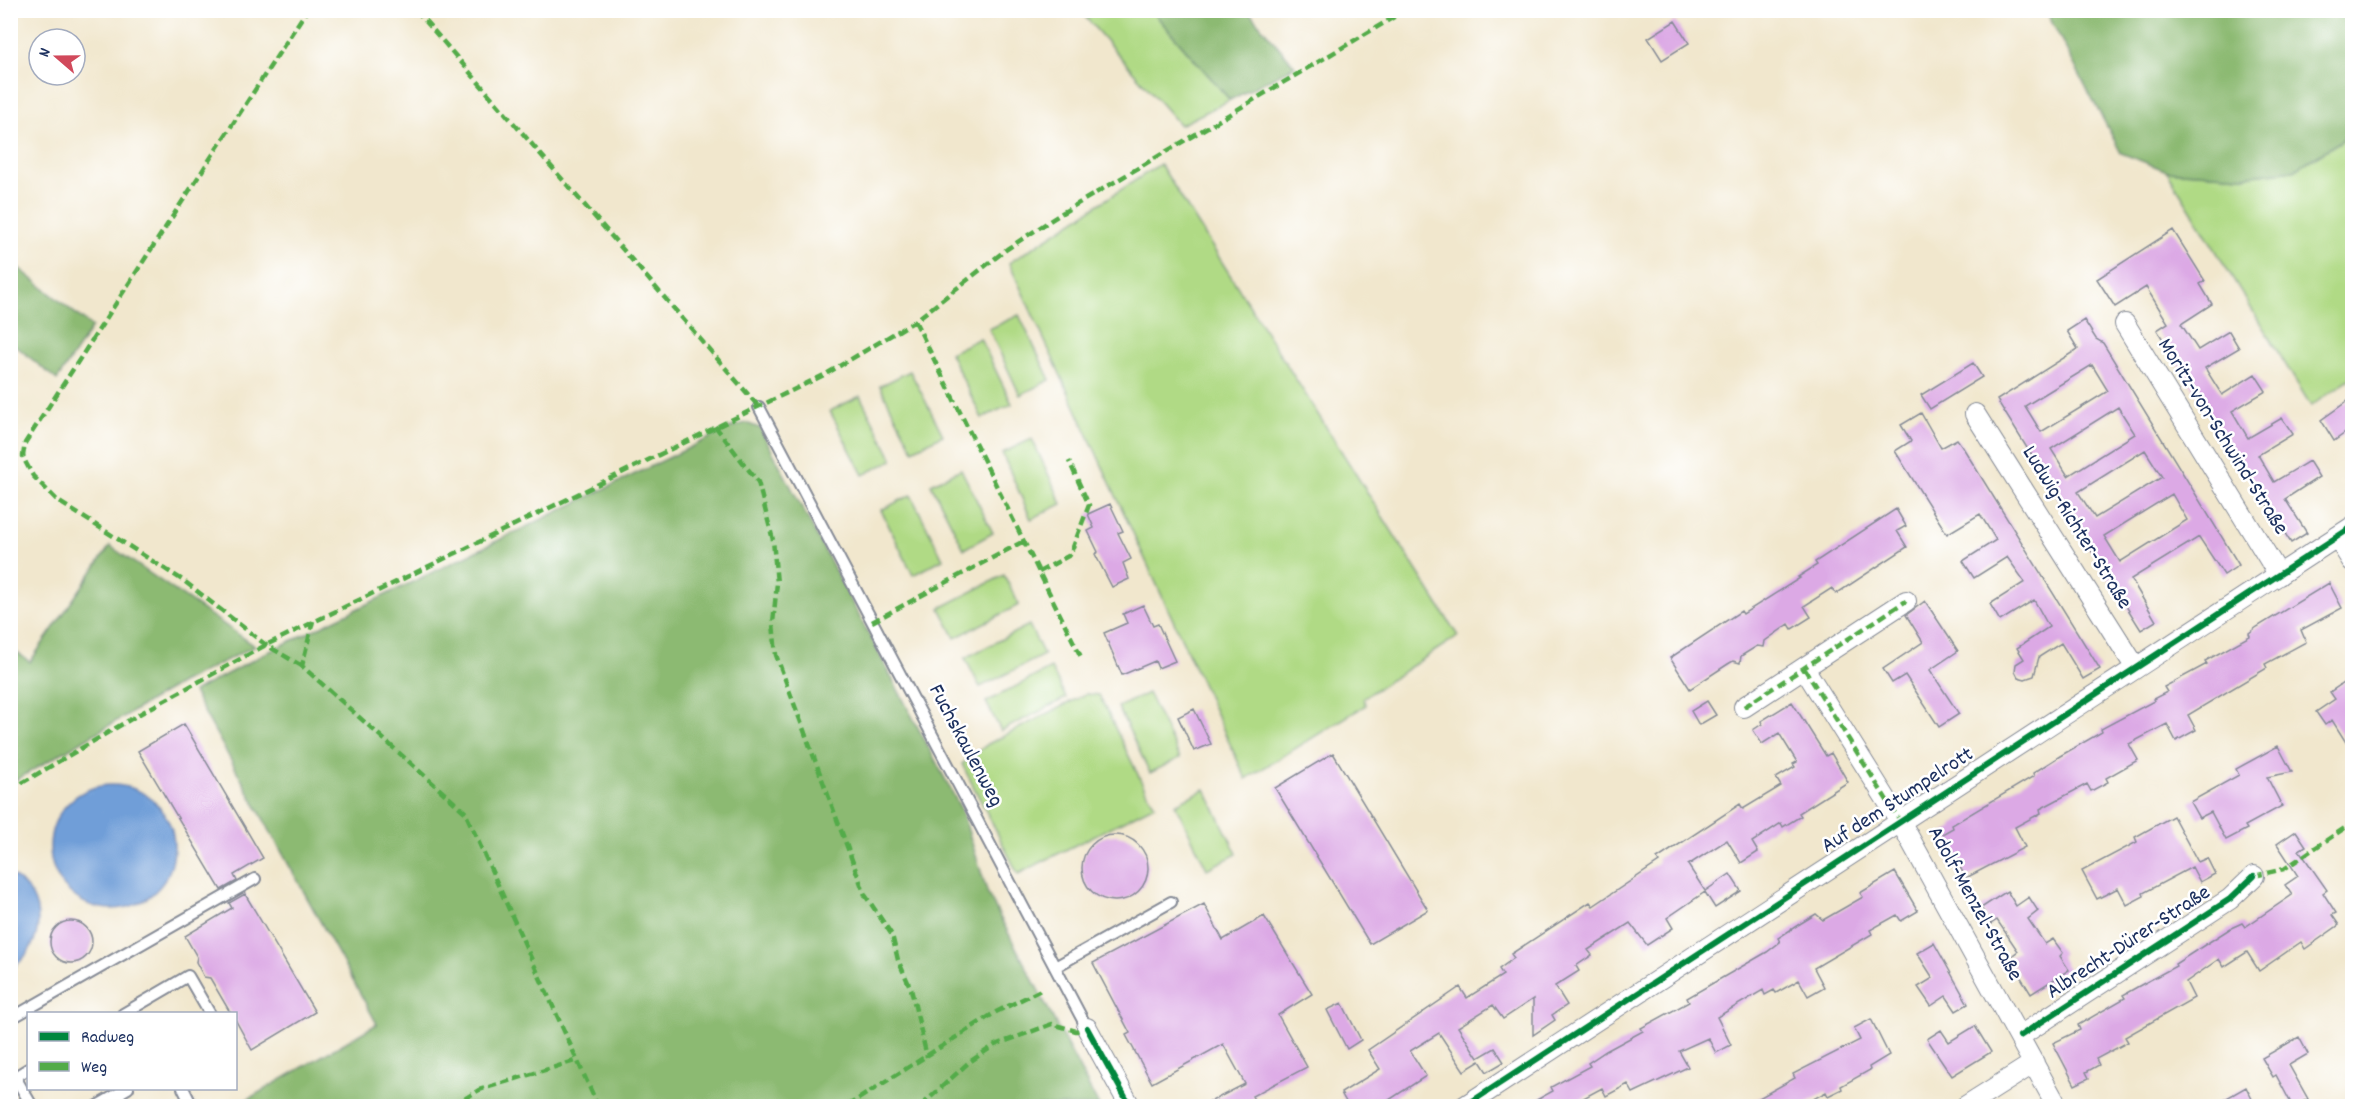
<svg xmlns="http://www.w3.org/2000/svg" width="2363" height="1117" font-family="Dekko,sans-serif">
<rect width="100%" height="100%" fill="#fff"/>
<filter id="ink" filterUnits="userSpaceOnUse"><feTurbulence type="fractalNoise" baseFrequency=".0167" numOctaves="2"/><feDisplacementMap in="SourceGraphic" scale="12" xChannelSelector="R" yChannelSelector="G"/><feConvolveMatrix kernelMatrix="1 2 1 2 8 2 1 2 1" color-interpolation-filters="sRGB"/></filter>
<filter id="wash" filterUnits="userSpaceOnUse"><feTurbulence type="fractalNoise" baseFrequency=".008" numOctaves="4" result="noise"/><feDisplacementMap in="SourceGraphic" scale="24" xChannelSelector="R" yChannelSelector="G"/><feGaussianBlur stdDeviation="1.35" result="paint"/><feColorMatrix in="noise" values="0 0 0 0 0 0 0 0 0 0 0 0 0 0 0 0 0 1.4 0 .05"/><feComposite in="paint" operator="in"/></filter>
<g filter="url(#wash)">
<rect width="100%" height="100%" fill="#f1e7cd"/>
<!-- green -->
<path fill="#b0da85" stroke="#668472" stroke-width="1.5" d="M1080,11H1152L1230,100L1180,125Z
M2352,134V377L2311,406L2167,171L2243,176L2294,170Z
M1160,164L1458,636L1363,698L1366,705L1246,779L1009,263Z
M1019,315L1050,380L1020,395L989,329Z
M980,338L1012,404L982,418L950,353Z
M910,371L943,435L913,450L880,386Z
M860,396L893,460L863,475L830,411Z
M1032,439L1062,504L1031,519L1002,453Z
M961,469L993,533L964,549L931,484Z
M911,495L943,559L913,575L881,510Z
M1004,575L1019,605L955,638L940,608Z
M1029,625L1044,655L980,687L965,658Z
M1051,668L1066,698L1001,731L986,702Z
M1148,693L1180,758L1150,773L1118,707Z
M1086,694L1099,695L1147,793L1155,805L1018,874L962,764L988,744Z
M1205,789L1237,854L1207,869L1175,804Z"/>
<!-- forest -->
<path fill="#8cba72" stroke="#547468" stroke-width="1.5" d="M1152,11H1248L1295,66L1230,100Z
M2046,11H2352V134L2294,170L2243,176L2167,171L2121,153Z
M10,261L92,327L57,380L11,342Z
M746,423L760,428L962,811L988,894L1099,1106H236L377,1024L193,692L266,653L732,427Z
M110,546L255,646L181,683L11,783V648L30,662Z"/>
<!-- water -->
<path fill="#6f9ed8" stroke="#45669b" stroke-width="1.5" d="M50 847a62 62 0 1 1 124 0a62 62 0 1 1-124 0Z
M11,875C49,896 45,947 11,969Z"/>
<g id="blocks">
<!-- building -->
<path fill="#dca9e5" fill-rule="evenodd" d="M1675,21L1689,43L1662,60L1648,38Z
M2173,230L2205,281L2200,284L2212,304L2181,324L2198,350L2229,331L2239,348L2205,368L2222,395L2255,374L2266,391L2232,411L2248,438L2282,418L2293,434L2258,455L2274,482L2309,461L2319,477L2285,499L2307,533L2291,543L2157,330L2168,323L2146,287L2115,307L2097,279Z
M2084,320L2096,339L2103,343L2239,565L2224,575L2199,537L2131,579L2156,621L2141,630L1997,400L2078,349L2067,331ZM2092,365L2108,391L2041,432L2025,406ZM2118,407L2135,434L2068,476L2051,449ZM2145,450L2162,477L2095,518L2078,492ZM2172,494L2187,520L2120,562L2104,536Z
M1973,363L1982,377L1930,409L1921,395Z
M2352,398V428L2334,441L2321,420Z
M1921,413L1941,448L1957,439L1962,446L2100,669L2083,679L2061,643L2039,657L2034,676L2025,679L2018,677L2015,671L2016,664L2024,659L2017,648L2049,627L2034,600L2000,621L1990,604L2025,582L2007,557L1974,578L1963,561L1996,540L1980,514L1947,534L1895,451L1911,441L1901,425Z
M1110,504L1123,531L1118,533L1131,559L1123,563L1129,579L1112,587L1095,554L1098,552L1088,531L1094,528L1088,514Z
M1896,509L1906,526L1897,531L1907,547L1836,594L1832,588L1804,606L1811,617L1792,629L1789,624L1765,641L1764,647L1757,646L1741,656L1740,663L1733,661L1728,664L1690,689L1670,658L1741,611L1743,614L1800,578L1798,577L1817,565L1815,562Z
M2329,583L2342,608L2301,630L2306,642L2265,664L2267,668L2188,715L2196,730L2176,741L2167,724L2129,744L2138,760L2106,778L2108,782L2091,791L2087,784L2040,809L2041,813L2015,827L2025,847L1966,878L1942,834L1953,828L1952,825L2034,776L2033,773L2060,756L2102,732L2101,729L2154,701L2153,699L2167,692L2164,687L2207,664L2205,661L2250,636L2249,633L2257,627Z
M1925,601L1958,651L1930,670L1959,714L1939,727L1905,675L1892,683L1883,669L1923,642L1906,615Z
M1143,605L1153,626L1158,624L1175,661L1158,668L1155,661L1122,675L1104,633L1127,623L1123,614Z
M2352,677V752L2332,720L2325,725L2316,712L2335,699L2330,692Z
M1707,701L1716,715L1699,725L1691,711Z
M1792,702L1826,756L1831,753L1848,782L1799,813L1801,816L1783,827L1781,823L1752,842L1758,852L1741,863L1727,840L1688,865L1705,891L1730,874L1741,891L1715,908L1705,892L1667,918L1673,928L1647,945L1630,923L1588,950L1592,955L1576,966L1579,971L1555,986L1567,1005L1552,1015L1555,1020L1533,1035V999L1503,1019L1493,1005L1458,1027L1478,1058L1495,1048L1504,1062L1487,1072L1480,1061L1464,1071L1439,1033L1410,1051L1426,1076L1389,1100L1393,1107H1349L1341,1093L1380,1069L1368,1050L1460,987L1467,998L1503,975L1499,969L1514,958L1511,954L1590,902L1593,906L1659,862L1657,859L1740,804L1743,809L1781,786L1776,778L1795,767L1793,764L1797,762L1779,733L1762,744L1753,730L1762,724L1761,721Z
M1194,709L1211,744L1194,751L1178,717Z
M184,724L263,858L234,875L237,881L221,890L138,751Z
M2278,746L2292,772L2267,777L2282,806L2245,826L2247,829L2226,840L2211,812L2199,818L2190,802L2239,775L2236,769Z
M1333,753L1428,910L1370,944L1275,788Z
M2173,816L2198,862L2207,858L2215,874L2200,882L2192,867L2143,893L2144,896L2127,905L2118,888L2097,899L2082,871L2137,842L2135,837Z
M2296,831L2306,846L2299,850L2327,890L2323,893L2336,913L2332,915L2339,925L2305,949L2301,942L2259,971L2247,952L2224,967L2219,959L2186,982L2194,998L2125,1037L2128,1042L2096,1059L2099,1065L2086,1072L2089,1078L2075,1085L2053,1043L2080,1030L2078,1025L2125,998L2123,995L2139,986L2176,966L2175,964L2231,928L2242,923L2245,927L2292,895L2285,885L2298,876L2277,844Z
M1082 868a33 33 0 1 1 66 0a33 33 0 1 1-66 0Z
M1895,872L1918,911L1901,921L1897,915L1870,930L1872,934L1814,968L1824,987L1808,996L1799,980L1776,993L1774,990L1765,995L1763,990L1717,1017L1731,1045L1716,1053L1708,1038L1679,1051L1688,1067L1633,1093L1628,1084L1606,1096L1602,1088L1567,1107H1524L1553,1091L1551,1087L1590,1066L1588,1063L1606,1051L1643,1031L1641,1028L1689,1002L1687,998L1767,952L1780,942L1778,938L1798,925L1816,914L1823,920L1863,897L1860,893Z
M2007,891L2016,906L2029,897L2038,911L2028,919L2045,944L2053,939L2063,953L2060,956L2069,970L2031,994L2009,958L2018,951L1997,920L1991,924L1981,908Z
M245,894L315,1012L252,1050L236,1021V1014H231L210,978L204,977L196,962L197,957L185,936L232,908L229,903Z
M1204,904L1223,940L1264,916L1312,994L1278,1015L1307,1067L1252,1096L1258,1107H1200L1245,1084L1223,1044L1152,1083L1126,1035L1130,1033L1093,963Z
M50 942a21 21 0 1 1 42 0a21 21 0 1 1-42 0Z
M1934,943L1968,1004L1956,1011L1946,996L1931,1006L1918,987L1933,978L1917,953Z
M1342,1003L1361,1040L1347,1049L1327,1010Z
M1871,1019L1889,1055L1869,1067L1870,1070L1841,1086L1842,1089L1828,1096L1826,1092L1799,1107H1743L1795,1078L1793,1074L1860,1040L1854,1028Z
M1975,1026L1991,1052L1952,1076L1927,1039L1941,1030L1949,1042Z
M2299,1037L2308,1054L2289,1065L2308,1099L2293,1107L2276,1075L2273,1077L2262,1058Z
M2246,1087L2256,1107H2211Z"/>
</g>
</g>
<g filter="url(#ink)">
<use href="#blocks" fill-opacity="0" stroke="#868b96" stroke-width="1.5"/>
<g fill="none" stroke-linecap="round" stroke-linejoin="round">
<defs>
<path id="service" d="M759,407L1087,1028
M1055,967L1171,902
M123,1014L188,976L210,1014
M10,1019L255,879
M28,1069L15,1077L32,1106
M183,1088L189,1100
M118,1095L124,1106
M97,1106L128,1088"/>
<path id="minor" d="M2125,324L2279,575
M1975,414L2136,668
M2337,537L2352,561
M1804,668L1900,821L2057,1106
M1744,707L1906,601
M1087,1028L1130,1106
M2020,1036L2230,899L2254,876
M1465,1106L2352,527
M1966,1106L2034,1063"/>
</defs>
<!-- service casing -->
<use href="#service" stroke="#868b96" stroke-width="14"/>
<!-- minor casing -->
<use href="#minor" stroke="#868b96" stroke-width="22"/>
<!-- service -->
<use href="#service" stroke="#fff" stroke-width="10"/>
<!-- minor -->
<use href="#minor" stroke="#fff" stroke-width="20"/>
<!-- quiet -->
<path stroke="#52ab49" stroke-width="4.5" stroke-dasharray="9 4.5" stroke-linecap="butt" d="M416,10L759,407
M915,321L1081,657
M715,426L758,482L773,540L777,583L773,623L776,655L865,895L892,935L898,960L911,989L927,1057
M1039,572L1070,555L1089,505L1069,461
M313,621L302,666L465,812L598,1106
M872,622L1024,541
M302,666L266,645L184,581L58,501L33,476L26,463L23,456L25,443L307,10
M1804,668L1900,821
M1744,707L1906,601
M10,790L143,712L266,645L826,374L915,321L1007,249L1062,213L1406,10
M2254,876L2284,869L2352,823
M453,1106L479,1090L578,1060
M847,1106L996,1012L1043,989
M921,1106L968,1063L995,1045L1052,1024L1076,1031L1087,1028"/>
<defs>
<path id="cycleway" d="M1087,1028L1130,1106
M2020,1036L2230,899L2254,876
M1465,1106L2352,527"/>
</defs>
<!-- cycleway casing -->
<use href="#cycleway" stroke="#fff" stroke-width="10"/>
<!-- cycleway -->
<use href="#cycleway" stroke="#00873e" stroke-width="6"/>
</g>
</g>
<g text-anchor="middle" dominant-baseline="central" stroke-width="5" stroke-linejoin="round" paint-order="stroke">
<!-- street labels -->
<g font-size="22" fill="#1b2f5e" stroke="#fff">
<text transform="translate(2222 437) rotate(58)">Moritz-von-Schwind-Straße</text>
<text transform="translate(2076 528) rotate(58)">Ludwig-Richter-Straße</text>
<text transform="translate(965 746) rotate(62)">Fuchskaulenweg</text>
<text transform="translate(1898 801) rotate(-33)">Auf dem Stumpelrott</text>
<text transform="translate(1974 904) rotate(61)">Adolf-Menzel-Straße</text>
<text transform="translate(2129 943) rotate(-33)">Albrecht-Dürer-Straße</text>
</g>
</g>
<!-- margin -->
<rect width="2363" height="1117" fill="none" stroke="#fff" stroke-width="36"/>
<!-- legend -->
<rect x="27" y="1012" width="210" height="78" fill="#ffffff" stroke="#a4acbf" stroke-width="1.5"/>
<rect x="39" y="1032" width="30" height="9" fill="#00873e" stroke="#a4acbf" stroke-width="1.5"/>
<text x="81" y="1042" font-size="18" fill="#1b2f5e">Radweg</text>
<rect x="39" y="1062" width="30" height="9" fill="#52ab49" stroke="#a4acbf" stroke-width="1.5"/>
<text x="81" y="1072" font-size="18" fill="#1b2f5e">Weg</text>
<!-- north arrow -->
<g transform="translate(57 57) rotate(290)"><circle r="28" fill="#ffffff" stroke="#a4acbf" stroke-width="1.5"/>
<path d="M0-4.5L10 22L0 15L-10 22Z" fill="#d1495b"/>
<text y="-9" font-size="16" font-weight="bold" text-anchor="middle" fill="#1b2f5e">N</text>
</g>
</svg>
